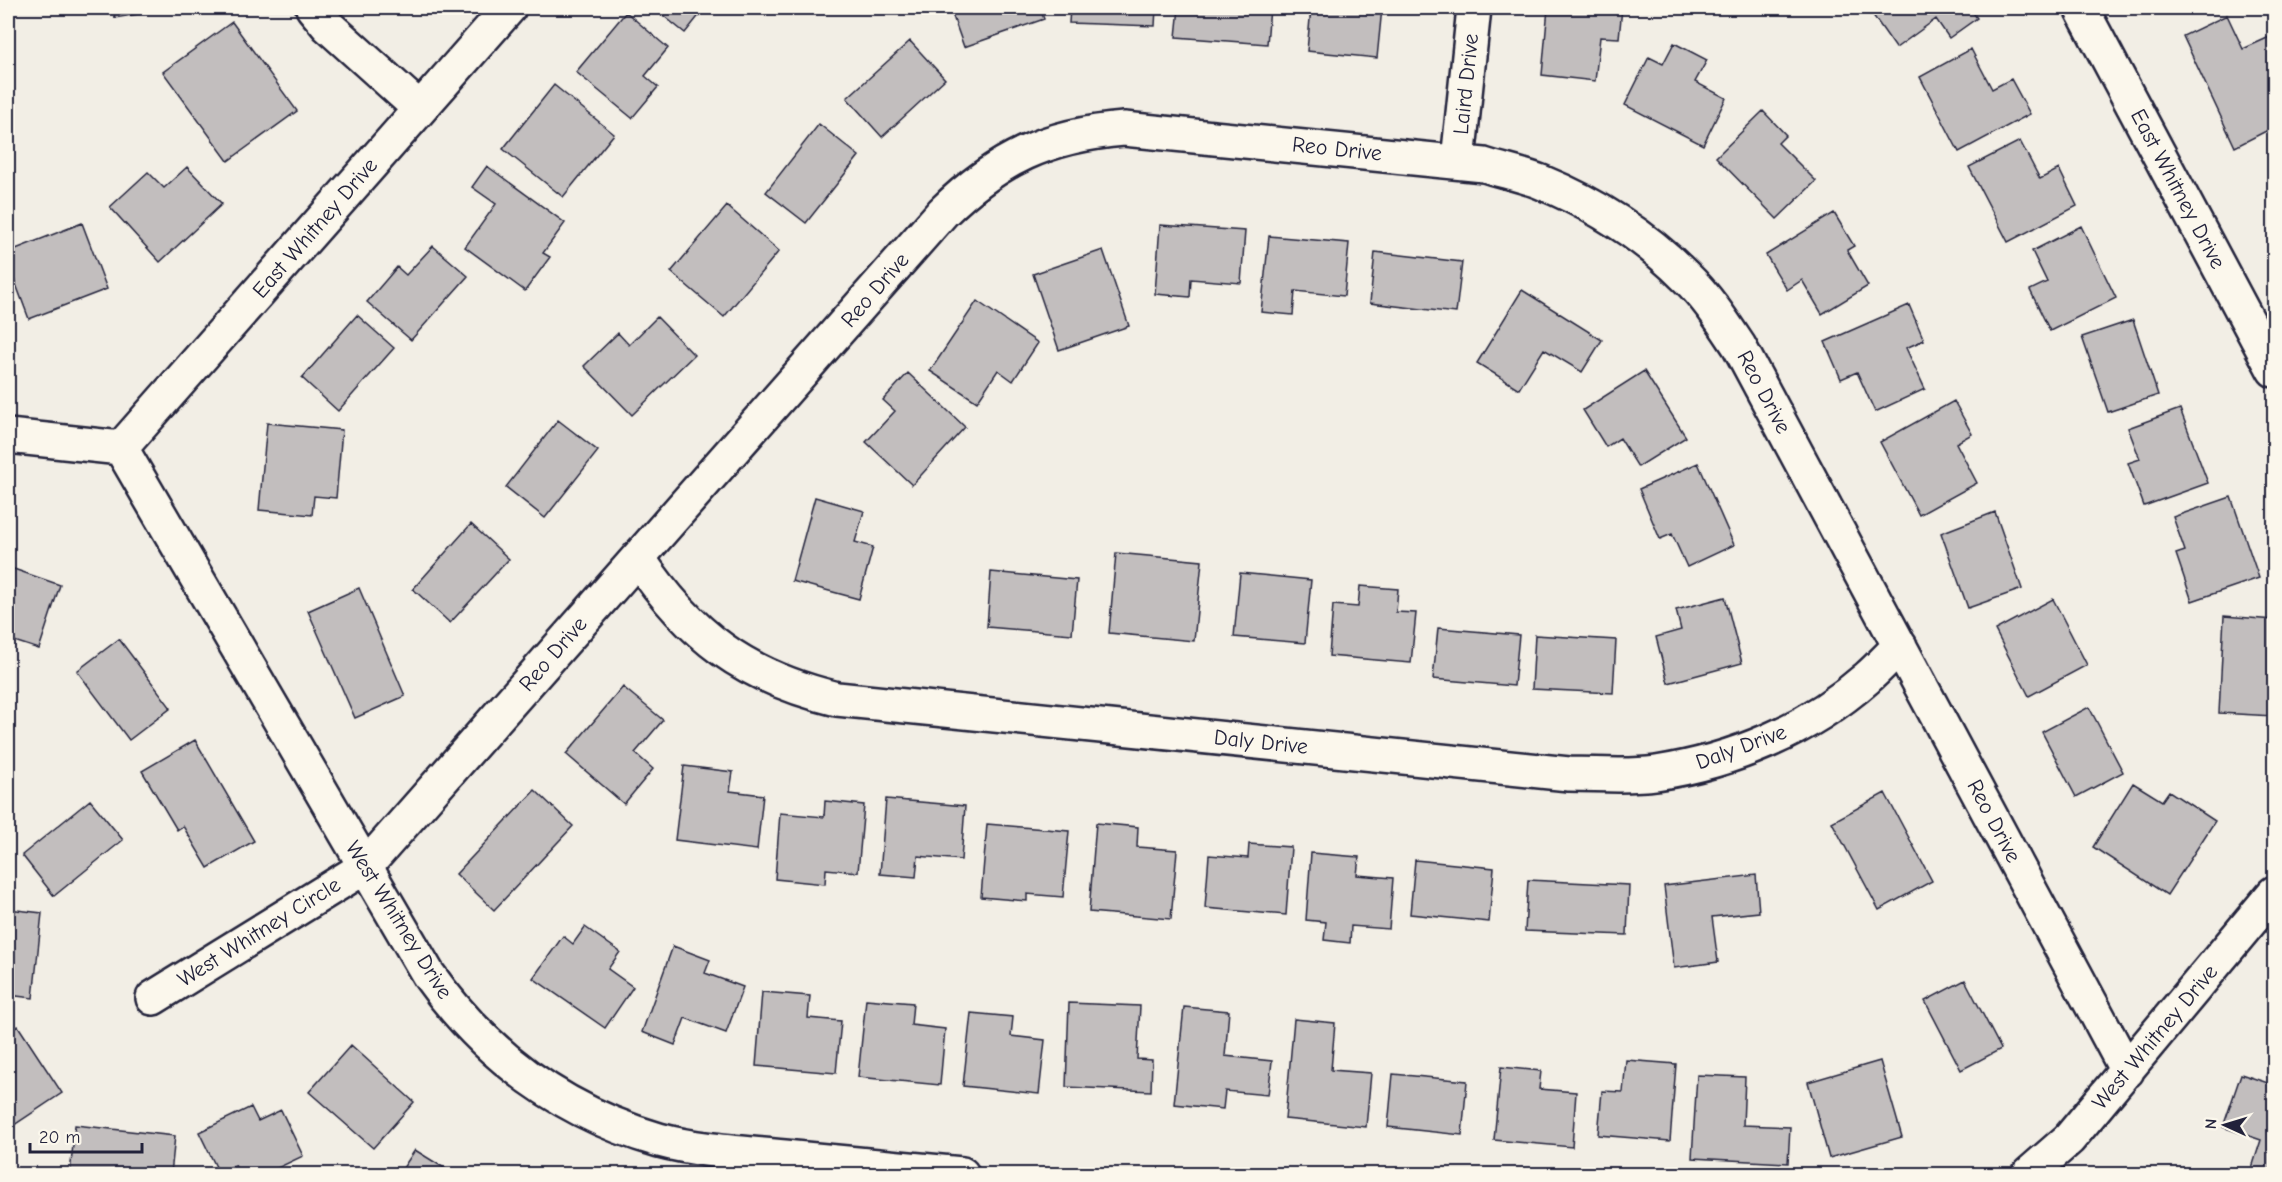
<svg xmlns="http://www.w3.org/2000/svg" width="2282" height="1182" font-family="'Comic Neue',sans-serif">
<rect width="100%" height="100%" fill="#f2eee5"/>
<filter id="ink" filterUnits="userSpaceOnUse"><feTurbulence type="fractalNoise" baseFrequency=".0167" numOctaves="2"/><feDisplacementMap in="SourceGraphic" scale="12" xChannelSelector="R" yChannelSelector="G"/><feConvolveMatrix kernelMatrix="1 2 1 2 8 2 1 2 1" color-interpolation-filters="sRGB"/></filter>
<g filter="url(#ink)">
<!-- building -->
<path fill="#c2bebe" stroke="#22223b" stroke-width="1.5" d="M113,8H175L115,18Z
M654,8H705L685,33Z
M950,8H1040L1044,19L964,47Z
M1070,8H1156L1155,26L1069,23Z
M1179,8H1270L1267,44L1176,37Z
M1311,8H1382L1377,58L1307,51Z
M1548,8H1622L1619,38L1600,37L1595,81L1542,75Z
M1868,8H1970L1977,18L1949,38L1936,19L1896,48Z
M626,12L668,48L645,76L658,87L632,118L576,72Z
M2227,15L2243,49L2274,35V86L2268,89L2274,103V127L2235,147L2183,36Z
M232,22L297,111L228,161L163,72Z
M910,41L945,79L882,137L847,98Z
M1674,43L1707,60L1695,82L1726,98L1703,145L1625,105L1649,57L1663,64Z
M1971,49L1992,89L2011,79L2030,114L1959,152L1920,77Z
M554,85L614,134L563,197L503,149Z
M1763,111L1786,135L1778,143L1816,181L1777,219L1716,157Z
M819,124L859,156L806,223L766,192Z
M2020,141L2040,179L2059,169L2077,206L2008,242L1969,167Z
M487,166L565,223L543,253L550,257L525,291L465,247L496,204L472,187Z
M187,167L222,204L160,262L110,207L148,172L164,188Z
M727,206L779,251L724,317L671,272Z
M1834,213L1854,246L1847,250L1868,286L1822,314L1802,280L1787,290L1766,255Z
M82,223L107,289L29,319L8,263V252Z
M1160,225L1245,231L1241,283L1191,279L1190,297L1155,294Z
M2081,226L2116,298L2050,331L2030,290L2047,282L2032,251Z
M1269,236L1349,243L1344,296L1295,291L1293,315L1261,312Z
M433,246L468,276L411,340L367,302L397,267L406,275Z
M1103,250L1129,326L1059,350L1033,274Z
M1375,252L1462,262L1456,313L1370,303Z
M1522,290L1602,340L1582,372L1544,349L1519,389L1477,363Z
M977,301L1038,343L1013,381L998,370L977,402L930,371Z
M1909,305L1924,340L1906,348L1925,389L1875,412L1857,372L1841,379L1825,342Z
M357,315L394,348L338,411L302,378Z
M657,317L694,355L632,415L584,366L618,333L629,345Z
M2133,320L2158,395L2108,412L2082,337Z
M1644,371L1686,437L1638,467L1620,438L1606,447L1583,410Z
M908,373L965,427L912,485L866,442L895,411L883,400Z
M1954,401L1972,434L1956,443L1977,483L1919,515L1880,442Z
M2180,409L2208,483L2144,506L2128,463L2140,459L2128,428Z
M558,420L598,451L545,518L506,487Z
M267,423L342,430L336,498L314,496L312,515L259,510Z
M1698,463L1734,545L1687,567L1672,534L1660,539L1639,489Z
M815,497L864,511L855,542L873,547L859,599L792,581Z
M2231,497L2259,578L2192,601L2176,554L2185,551L2173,517Z
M1995,512L2022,589L1968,608L1941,533Z
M471,524L509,559L450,623L413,589Z
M1116,553L1202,561L1194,641L1109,633Z
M8,567L60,585L39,649L8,639Z
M991,572L1077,580L1072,634L987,627Z
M1240,573L1311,580L1305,643L1234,637Z
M1360,586L1398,589L1396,612L1416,613L1411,663L1329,656L1333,605L1358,607Z
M359,588L405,696L355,718L308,611Z
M1725,597L1742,663L1668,683L1656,637L1681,630L1676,610Z
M2053,599L2087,665L2029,696L1995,630Z
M2224,616L2274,620V716L2219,713Z
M1438,628L1519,635L1514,686L1433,679Z
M1535,635L1616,640L1613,693L1532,689Z
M119,639L171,708L129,740L77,671Z
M623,687L663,720L635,753L653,769L624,804L566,754Z
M2089,707L2123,772L2076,797L2042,732Z
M195,740L254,841L208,868L183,826L177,830L142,771Z
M684,766L733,772L730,791L763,795L757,850L675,840Z
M2133,783L2162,801L2169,791L2215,821L2167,895L2093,847Z
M535,790L573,826L494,910L456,874Z
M1885,793L1932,881L1879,910L1832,822Z
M886,799L965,806L961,860L918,856L916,877L880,874Z
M90,800L123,840L54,896L22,855Z
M825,801L864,805L858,872L826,869L825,884L775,879L780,813L824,817Z
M1096,823L1138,827L1137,847L1177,850L1171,919L1089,912Z
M987,824L1069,831L1063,897L1027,894V901L981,897Z
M1249,844L1291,847L1286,915L1205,908L1209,855L1248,858Z
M1311,853L1359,857L1357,875L1393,878L1389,929L1351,926L1350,943L1324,940L1326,922L1306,920Z
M1415,860L1494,868L1489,922L1410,914Z
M1756,875L1759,912L1712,917L1718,962L1674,968L1664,886Z
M1528,880L1629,885L1627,935L1525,931Z
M8,909L42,913L33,998L8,995Z
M585,927L620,952L608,969L633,987L605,1028L533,978L563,936L573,944Z
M673,946L710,960L705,973L743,987L726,1033L685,1018L675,1045L642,1032Z
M1965,980L2001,1049L1961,1070L1925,1001Z
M762,992L810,996L808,1018L841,1021L836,1073L756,1066Z
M866,999L913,1003L911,1025L945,1029L940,1085L858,1077Z
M1069,1003L1140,1006L1137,1059L1152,1060L1151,1091L1066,1087Z
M1184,1007L1229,1011L1225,1056L1272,1061L1268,1095L1225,1091L1223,1109L1174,1104Z
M971,1013L1013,1017L1011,1036L1045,1040L1039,1094L963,1086Z
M1294,1019L1335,1023L1331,1070L1371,1073L1366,1127L1285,1119Z
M18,1026L62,1093L8,1129V1032Z
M351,1045L414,1102L373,1148L309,1092Z
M1626,1060L1676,1064L1670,1141L1598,1135L1602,1091L1623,1092Z
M1880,1061L1902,1137L1829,1158L1808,1082Z
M1501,1067L1541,1071L1539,1089L1576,1092L1572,1147L1494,1140Z
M1393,1074L1467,1081L1462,1135L1388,1127Z
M2241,1074L2274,1085V1174H2250L2261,1140L2223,1127Z
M1697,1075L1745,1077L1743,1125L1790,1127L1788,1163L1692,1158Z
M251,1107L258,1121L281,1110L303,1156L265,1174H239L235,1165L219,1173L199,1132Z
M75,1125L175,1136L171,1174H70Z
M415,1150L454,1174H399Z"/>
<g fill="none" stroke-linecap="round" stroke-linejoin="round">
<defs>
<path id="minor" d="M313,8L328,26L420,109
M2081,8L2274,370
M1458,161L1474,8
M8,436L121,448
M121,448L428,974C486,1056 562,1112 659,1140C703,1152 750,1153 794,1158C850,1163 906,1169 962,1174
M121,448L509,8
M638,558C690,636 745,677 837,699L1569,774C1598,774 1628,777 1656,773C1734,761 1808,730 1867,678C1879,668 1889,656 1900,646
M153,998L365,867L943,212C997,159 1048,135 1124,129L1484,165C1503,171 1523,175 1541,182C1595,204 1645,236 1686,277C1707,297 1723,322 1739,346L2127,1071
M2029,1174L2069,1139L2274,893"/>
</defs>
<!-- minor casing -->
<use href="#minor" stroke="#22223b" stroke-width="38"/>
<!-- minor -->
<use href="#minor" stroke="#fbf7ec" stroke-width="33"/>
</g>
</g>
<g text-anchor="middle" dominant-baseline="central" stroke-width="4.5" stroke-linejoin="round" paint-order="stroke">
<!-- street labels -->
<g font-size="22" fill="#22223b" stroke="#fbf7ec">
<text transform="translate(1466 84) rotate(-84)">Laird Drive</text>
<text transform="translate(1337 149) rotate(6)">Reo Drive</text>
<text transform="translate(2178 189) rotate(62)">East Whitney Drive</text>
<text transform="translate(315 228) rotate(-49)">East Whitney Drive</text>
<text transform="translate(875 290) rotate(-49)">Reo Drive</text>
<text transform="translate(1764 392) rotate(62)">Reo Drive</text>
<text transform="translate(553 654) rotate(-49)">Reo Drive</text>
<text transform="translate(1261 742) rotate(6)">Daly Drive</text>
<text transform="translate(1741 747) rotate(-20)">Daly Drive</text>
<text transform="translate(1994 821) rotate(62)">Reo Drive</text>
<text transform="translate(399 920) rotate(58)">West Whitney Drive</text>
<text transform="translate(259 932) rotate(-32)">West Whitney Circle</text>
<text transform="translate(2155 1037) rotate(-50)">West Whitney Drive</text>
</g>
</g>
<!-- margin -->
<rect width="2282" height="1182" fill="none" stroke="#fbf7ec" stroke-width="30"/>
<rect x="15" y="15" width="2252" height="1152" fill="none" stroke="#22223b" stroke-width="2" filter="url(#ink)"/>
<!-- north arrow -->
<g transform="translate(2225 1125) rotate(274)" stroke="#fbf7ec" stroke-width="4.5" paint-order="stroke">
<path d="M0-4.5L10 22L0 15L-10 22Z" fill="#22223b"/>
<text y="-9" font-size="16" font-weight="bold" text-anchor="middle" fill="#22223b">N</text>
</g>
<!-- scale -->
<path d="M30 1143v9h112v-9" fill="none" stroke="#22223b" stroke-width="3"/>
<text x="39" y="1143" font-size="18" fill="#22223b" stroke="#fbf7ec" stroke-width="4.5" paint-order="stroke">20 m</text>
</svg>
